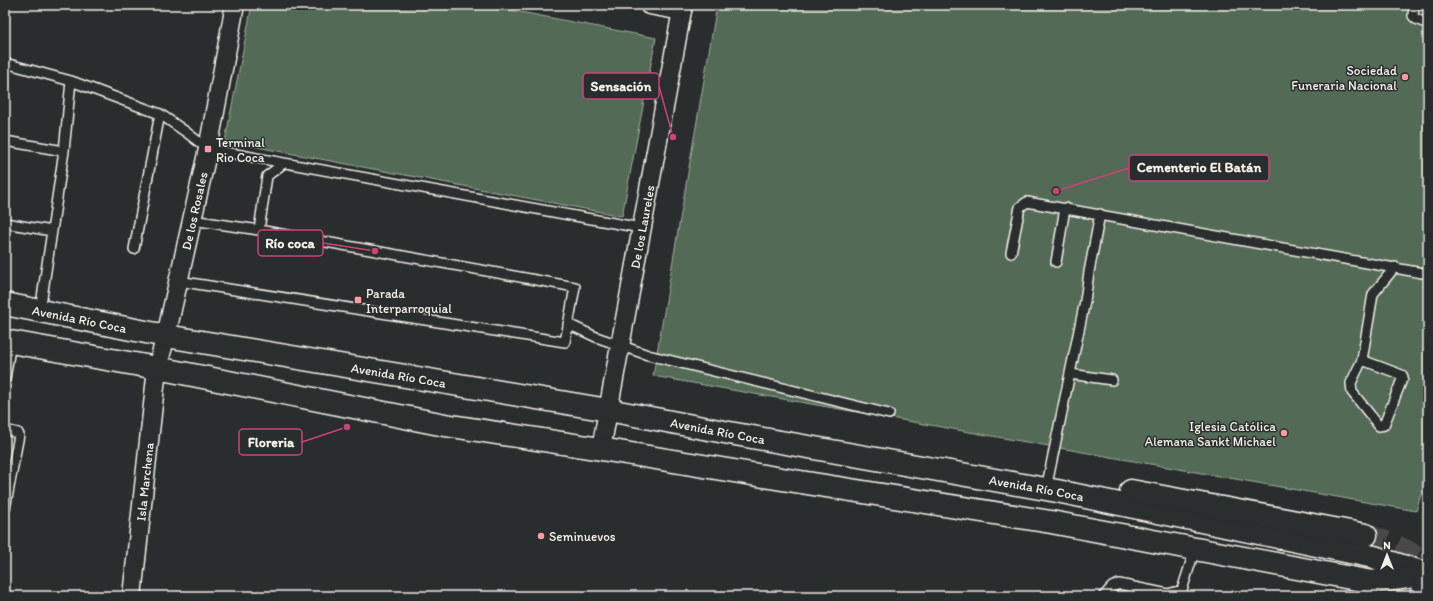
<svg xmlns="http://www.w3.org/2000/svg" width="1433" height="601" font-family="Itim,sans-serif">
<rect width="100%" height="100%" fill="#2a2d2e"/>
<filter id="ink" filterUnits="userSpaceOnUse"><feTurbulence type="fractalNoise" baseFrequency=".025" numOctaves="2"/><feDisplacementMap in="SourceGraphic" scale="8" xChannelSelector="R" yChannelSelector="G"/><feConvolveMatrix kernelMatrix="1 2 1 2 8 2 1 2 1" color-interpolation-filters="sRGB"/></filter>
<g filter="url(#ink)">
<!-- green -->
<path fill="#526a57" stroke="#a3aea0" d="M252,5H484L656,38L622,216L225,141Z
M717,5H1428V472L1416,511L653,376Z"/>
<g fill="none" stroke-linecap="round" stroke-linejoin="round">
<!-- primary-tunnel -->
<path stroke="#484a4a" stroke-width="22" stroke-dasharray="22 11" stroke-linecap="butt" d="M1366,535C1390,543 1409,549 1428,566"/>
<defs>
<path id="lane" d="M1414,5L1413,16L1416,19L1428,24
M5,63L71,81L160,114L186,132L208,149L641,228
M5,141L64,151L40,311
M64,151L71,81
M5,223L52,231
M259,230L267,176L284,163
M134,249L160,114
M1011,253L1020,207L1027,202L1428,274
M1056,262L1065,208
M178,281L565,342L575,287L259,230L192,220
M568,324L596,337L648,355L889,414
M1362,360L1402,375L1403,377L1384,425L1379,426L1352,392L1351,383L1362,360L1373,294L1395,267
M1070,374L1112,380
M5,379L11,342
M5,430L18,433L19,435L5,509
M1046,489L1085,301L1089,272L1100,214
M1104,596L1112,587L1119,584L1168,594L1182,590L1195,549"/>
<g id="street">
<path d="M649,5L682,11"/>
<path id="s1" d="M601,449L683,5"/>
<path id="s2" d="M132,596L157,368L166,336L208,149L235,5"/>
</g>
<g id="primary">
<path id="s3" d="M5,304L166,336L608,410L735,434L1057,491L1374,557L1427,574"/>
<path d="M5,341L157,368L445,425L601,449L788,480L1051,522L1372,582L1421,575"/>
<path d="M1131,491L1366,535"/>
<path d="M1421,596L1428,571"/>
</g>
</defs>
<!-- lane casing -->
<use href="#lane" stroke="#f4f1e8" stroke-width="12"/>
<!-- street casing -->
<use href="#street" stroke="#f4f1e8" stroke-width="21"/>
<!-- primary casing -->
<use href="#primary" stroke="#f4f1e8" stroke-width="25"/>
<!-- lane -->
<use href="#lane" stroke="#2a2d2e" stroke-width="9"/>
<!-- street -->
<use href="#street" stroke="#2a2d2e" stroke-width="18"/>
<!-- primary -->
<use href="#primary" stroke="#2a2d2e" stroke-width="22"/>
</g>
</g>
<!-- markers -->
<g fill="#ff9aa2" stroke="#2a2d2e" stroke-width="1.5">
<circle cx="1405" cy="77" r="4"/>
<rect x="204" y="145" width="8" height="8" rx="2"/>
<rect x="354" y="296" width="8" height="8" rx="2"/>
<circle cx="1284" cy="433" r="4"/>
<circle cx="541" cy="536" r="4"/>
</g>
<g text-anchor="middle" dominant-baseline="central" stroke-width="3" stroke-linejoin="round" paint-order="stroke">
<!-- poi labels -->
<g font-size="13" fill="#f4f1e8" stroke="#2a2d2e" text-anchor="start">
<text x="1397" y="70" text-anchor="end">Sociedad<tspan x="1397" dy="15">Funeraria Nacional</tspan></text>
<text x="216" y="142">Terminal<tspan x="216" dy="15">Rio Coca</tspan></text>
<text x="366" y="293">Parada<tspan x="366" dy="15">Interparroquial</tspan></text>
<text x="1276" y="426" text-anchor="end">Iglesia Católica<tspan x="1276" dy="15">Alemana Sankt Michael</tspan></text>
<text x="549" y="536">Seminuevos</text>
</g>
<!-- street labels -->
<g font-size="13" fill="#f4f1e8" stroke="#2a2d2e">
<text stroke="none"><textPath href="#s2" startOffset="391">De los Rosales</textPath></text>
<text stroke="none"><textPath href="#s1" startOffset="226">De los Laureles</textPath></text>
<text stroke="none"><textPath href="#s3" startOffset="76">Avenida Río Coca</textPath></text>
<text stroke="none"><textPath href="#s3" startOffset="400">Avenida Río Coca</textPath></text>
<text stroke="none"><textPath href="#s3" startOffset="724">Avenida Río Coca</textPath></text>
<text stroke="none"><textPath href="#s2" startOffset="115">Isla Marchena</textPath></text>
<text stroke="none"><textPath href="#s3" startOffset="1048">Avenida Río Coca</textPath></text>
</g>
</g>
<!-- callouts -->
<path fill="none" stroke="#cc4377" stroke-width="1.5" d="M673 137L659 86M1056 191L1129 168M375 251L323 243M347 427L302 442"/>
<g fill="#cc4377" stroke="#2a2d2e" stroke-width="1.5">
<circle cx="673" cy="137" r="4"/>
<circle cx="1056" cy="191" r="4"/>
<circle cx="375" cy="251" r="4"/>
<circle cx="347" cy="427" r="4"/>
</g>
<g fill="#2a2d2e" stroke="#cc4377" stroke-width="1.5">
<rect x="583" y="73" width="76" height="26" rx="4"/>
<rect x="1129" y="155" width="140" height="26" rx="4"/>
<rect x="258" y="230" width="65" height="26" rx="4"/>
<rect x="239" y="429" width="63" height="26" rx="4"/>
</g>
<g font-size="14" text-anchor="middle" font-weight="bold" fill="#f4f1e8">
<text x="621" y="91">Sensación</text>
<text x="1199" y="172">Cementerio El Batán</text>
<text x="290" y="248">Río coca</text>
<text x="271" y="447">Floreria</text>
</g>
<!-- margin -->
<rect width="1433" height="601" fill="none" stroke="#2a2d2e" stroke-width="20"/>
<rect x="10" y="10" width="1413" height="581" fill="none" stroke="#f4f1e8" stroke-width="1.5" filter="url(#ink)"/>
<!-- north arrow -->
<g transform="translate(1387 555)" stroke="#2a2d2e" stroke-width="3" paint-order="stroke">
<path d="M0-3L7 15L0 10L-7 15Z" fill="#f4f1e8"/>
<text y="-6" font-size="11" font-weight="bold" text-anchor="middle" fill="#f4f1e8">N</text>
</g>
</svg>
